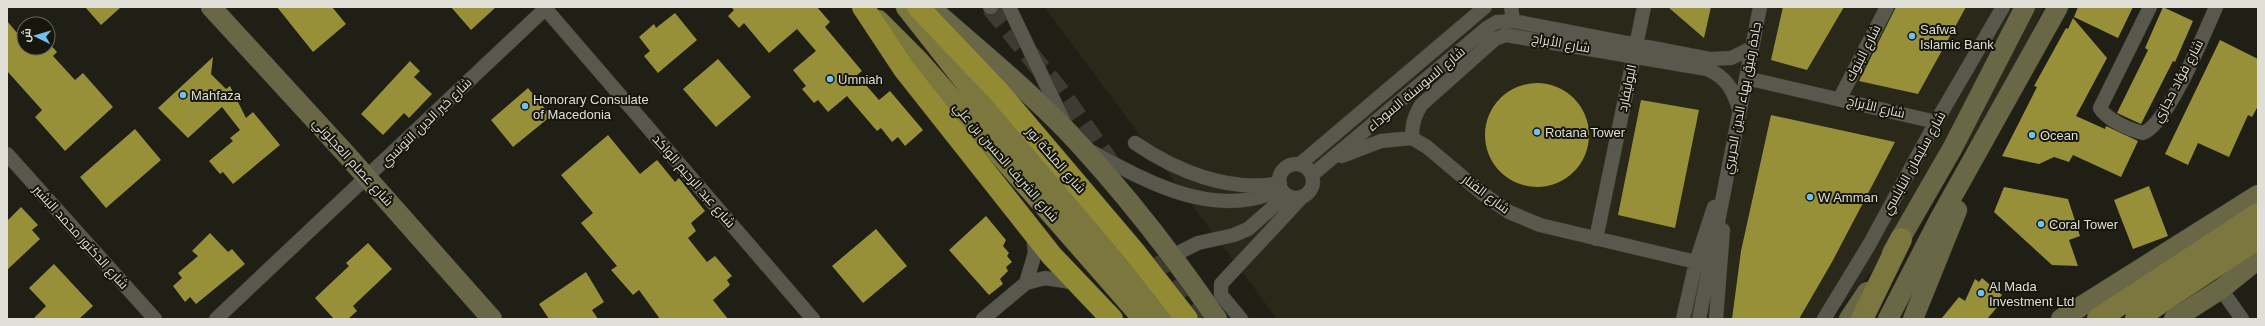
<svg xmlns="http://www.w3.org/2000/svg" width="2265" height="326" font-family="Arial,Cairo,sans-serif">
<rect width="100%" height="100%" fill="#1f1f15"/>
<!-- built -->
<path fill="#2a2818" d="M1044,7H2044L1995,106L1914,223L1830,319H1277Z"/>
<!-- building -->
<path fill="#979039" d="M85,7H121L101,25Z
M277,7H332L346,24L313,52Z
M451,7H496L471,30Z
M731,7H817L830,22L825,27L862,71L857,75L879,100L890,91L923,130L905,146L898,137L892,142L881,128L877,131L847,96L828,112L818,100L814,103L802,89L806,86L793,70L816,51L797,29L769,53L744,23L739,28L728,16L734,10Z
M1668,7H1711L1704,38Z
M1783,7H1844L1807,70L1771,60Z
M1896,7H1966L1918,94L1859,81Z
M2078,7H2133L2118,38L2074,17Z
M2163,7L2193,21L2175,62L2173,61L2141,124L2117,113L2148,50L2145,48Z
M675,13L697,40L658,73L644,56L650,51L639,37L654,24L656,28Z
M2073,18L2107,58L2076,116L2105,129L2106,126L2138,141L2121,177L2073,155L2069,162L2054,157L2039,164L2002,156L2037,87L2034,86L2066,28L2068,29Z
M7,21L18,34L24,29V48H48V42L57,52L53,56L75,80L83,73L113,107L65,151L35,117L42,110L7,71Z
M2220,40L2258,59V106L2252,117L2248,115L2229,157L2198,143L2188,165L2165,154Z
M213,57L211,74L226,89L230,86L246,118L253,112L280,145L233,184L223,172L220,174L209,161L233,141L230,138L240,130L222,107L188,138L158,108Z
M718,59L751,97L716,127L683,89Z
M410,61L420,71L414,77L432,94L409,118L404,113L383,135L361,114Z
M1485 135a52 52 0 1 1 104 0a52 52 0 1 1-104 0Z
M528,88L551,116L513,147L491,120Z
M1641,100L1699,110L1675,228L1618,215Z
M1771,115L1895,142L1832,262L1799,319H1732L1741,251Z
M135,129L161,160L106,208L80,177Z
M608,135L640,174L657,160L675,182L679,178L705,211L691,223L696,231L688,238L707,262L715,256L732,276L727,280L730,285L713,300L728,319H660L639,290L633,295L611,270L617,266L581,223L593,213L561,175Z
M2149,186L2168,236L2133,249L2114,200Z
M2004,187L2068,199L2080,236L2069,240L2078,266L2052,265L1994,212Z
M21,207L38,225L32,230L40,239L7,270V221Z
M986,216L1006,240L1003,246L1009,253L1007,256L1012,262L1006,267L1008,271L1000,279L1003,284L989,295L949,250Z
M876,229L907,266L863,303L832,266Z
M210,233L228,252L232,249L245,264L196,304L190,297L185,302L173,286L182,278L178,273L198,256L192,251Z
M368,243L392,269L353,306L357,311L348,319H334L315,298L349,266L346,263Z
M54,264L93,306L79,319H33L46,306L29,288Z
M586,272L604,302L592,310L598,319H549L539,304Z
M1982,278L2002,295L1997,301L2000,304L1987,319H1941L1959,297L1965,301L1975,279L1979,282Z"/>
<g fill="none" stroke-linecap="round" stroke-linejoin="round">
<!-- secondary-tunnel -->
<path stroke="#3c3c32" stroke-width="20" stroke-dasharray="20 10" stroke-linecap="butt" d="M991,7L1060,92L1114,169
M1162,253L1199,319"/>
<defs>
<path id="street" d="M544,7L813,319
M990,7H991
M1009,7L1065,124
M1511,7L1513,21
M2150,7L2100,108C2107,120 2130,130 2143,133C2168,124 2204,34 2216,7
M1746,78L1936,122
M1840,98L1887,7
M1412,138C1412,125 1414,117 1421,105L1495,39L1506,35L1707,69C1726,77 1733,89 1739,109
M1135,143C1176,171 1229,193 1280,183
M1092,152C1149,183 1217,221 1281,189
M7,154L155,319
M1342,156L1381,141L1412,138L1427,147L1483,194L1509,212L1540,225L1696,262
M1300,164L1485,7
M1279 181a17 17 0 1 1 34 0a17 17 0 1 1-34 0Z
M1312,175L1488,27L1497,22L1513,21L1711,59L1731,58L1752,48
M1596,239L1644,7
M1172,256L1198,243L1234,235L1248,229L1287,195
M1026,283L1035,253L1033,233
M2221,289L2242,319
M216,319L547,7
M983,319L1026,283L1045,278L1078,283
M1241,319L1221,295V284L1302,197
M1683,319L1696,262L1714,207
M1699,319L1760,7
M1716,319L1723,230
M1824,319L1869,245L1936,122L2003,7"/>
<path id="secondary" d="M211,7L346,154L492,319
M931,8C981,52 1038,98 1082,147C1131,201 1176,259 1217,319
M1892,253L1952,149L2025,7
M1849,319L1867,292
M1888,319L1939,220L2058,7
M1913,319L1957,210
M2061,319L2258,195
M2174,319L2221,289L2258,259"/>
<path id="primary" d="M907,7L980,100L1169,319
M878,21L918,61L1144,319
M1862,319L1901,239
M2098,319L2258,214
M2136,319L2258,238"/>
<path id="highway" d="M863,7L904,69L1052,256L1112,319
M918,7L998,91L1133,250L1187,319"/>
</defs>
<!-- street casing -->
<use href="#street" stroke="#383831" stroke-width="15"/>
<!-- secondary casing -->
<use href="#secondary" stroke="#383831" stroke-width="21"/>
<!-- primary casing -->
<use href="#primary" stroke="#383831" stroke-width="23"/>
<!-- highway casing -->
<use href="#highway" stroke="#383831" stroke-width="23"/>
<!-- street -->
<use href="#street" stroke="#58584c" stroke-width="14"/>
<!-- secondary -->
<use href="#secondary" stroke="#696745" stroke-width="20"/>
<!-- primary -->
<use href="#primary" stroke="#7b773e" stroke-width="22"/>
<!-- highway -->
<use href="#highway" stroke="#928b34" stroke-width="22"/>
</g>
<!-- markers -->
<g fill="#6ec2f3" stroke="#16160c" stroke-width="1.5">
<circle cx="1912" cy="36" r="4"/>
<circle cx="830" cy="79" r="4"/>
<circle cx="183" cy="95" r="4"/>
<circle cx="525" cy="106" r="4"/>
<circle cx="1537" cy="132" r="4"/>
<circle cx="2032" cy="135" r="4"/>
<circle cx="1810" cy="197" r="4"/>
<circle cx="2041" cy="224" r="4"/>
<circle cx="1981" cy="293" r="4"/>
</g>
<g text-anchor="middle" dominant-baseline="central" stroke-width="4" stroke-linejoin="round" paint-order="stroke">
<!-- poi labels -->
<g font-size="13" fill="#dfdfd8" stroke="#16160c" text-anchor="start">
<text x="1920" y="29">Safwa<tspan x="1920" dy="15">Islamic Bank</tspan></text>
<text x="838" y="79">Umniah</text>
<text x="191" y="95">Mahfaza</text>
<text x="533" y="99">Honorary Consulate<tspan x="533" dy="15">of Macedonia</tspan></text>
<text x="1545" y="132">Rotana Tower</text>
<text x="2040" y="135">Ocean</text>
<text x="1818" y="197">W Amman</text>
<text x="2049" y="224">Coral Tower</text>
<text x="1989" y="286">Al Mada<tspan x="1989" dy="15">Investment Ltd</tspan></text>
</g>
<!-- street labels -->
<g font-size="13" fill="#dfdfd8" stroke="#16160c">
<text transform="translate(1561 43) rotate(10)">شارع الأبراج</text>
<text transform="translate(1863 53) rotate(-63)">شارع البنوك</text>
<text transform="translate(2178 81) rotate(-62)">شارع فؤاد حجازي</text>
<text transform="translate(1627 88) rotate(-78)">البوليفارد</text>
<text transform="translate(1416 89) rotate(-40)">شارع السوسنة السوداء</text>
<text transform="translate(1742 98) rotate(-79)">جادة رفيق بهاء الدين الحريري</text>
<text transform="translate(1876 107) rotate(13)">شارع الأبراج</text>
<text transform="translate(426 122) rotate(-44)">شارع خير الدين التونسي</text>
<text transform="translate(1056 160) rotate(49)">شارع الملكة نور</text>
<text transform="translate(353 162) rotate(48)">شارع عصام العجلوني</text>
<text transform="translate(1006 162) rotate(49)">شارع الشريف الحسين بن علي</text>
<text transform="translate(1914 163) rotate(-61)">شارع سليمان النابلسي</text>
<text transform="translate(694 181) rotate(49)">شارع عبد الرحيم الواكد</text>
<text transform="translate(1486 194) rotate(37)">شارع الفنار</text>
<text transform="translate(81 237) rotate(48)">شارع الدكتور محمد البشير</text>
</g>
</g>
<!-- border -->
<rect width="2265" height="326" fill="none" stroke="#dfdfd8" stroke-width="16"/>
<!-- north arrow -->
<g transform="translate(36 36) rotate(275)"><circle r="19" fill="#16160c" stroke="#66665e"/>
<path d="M0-3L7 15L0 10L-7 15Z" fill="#6ec2f3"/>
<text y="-6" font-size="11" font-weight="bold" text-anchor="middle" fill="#dfdfd8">ش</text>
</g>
</svg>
